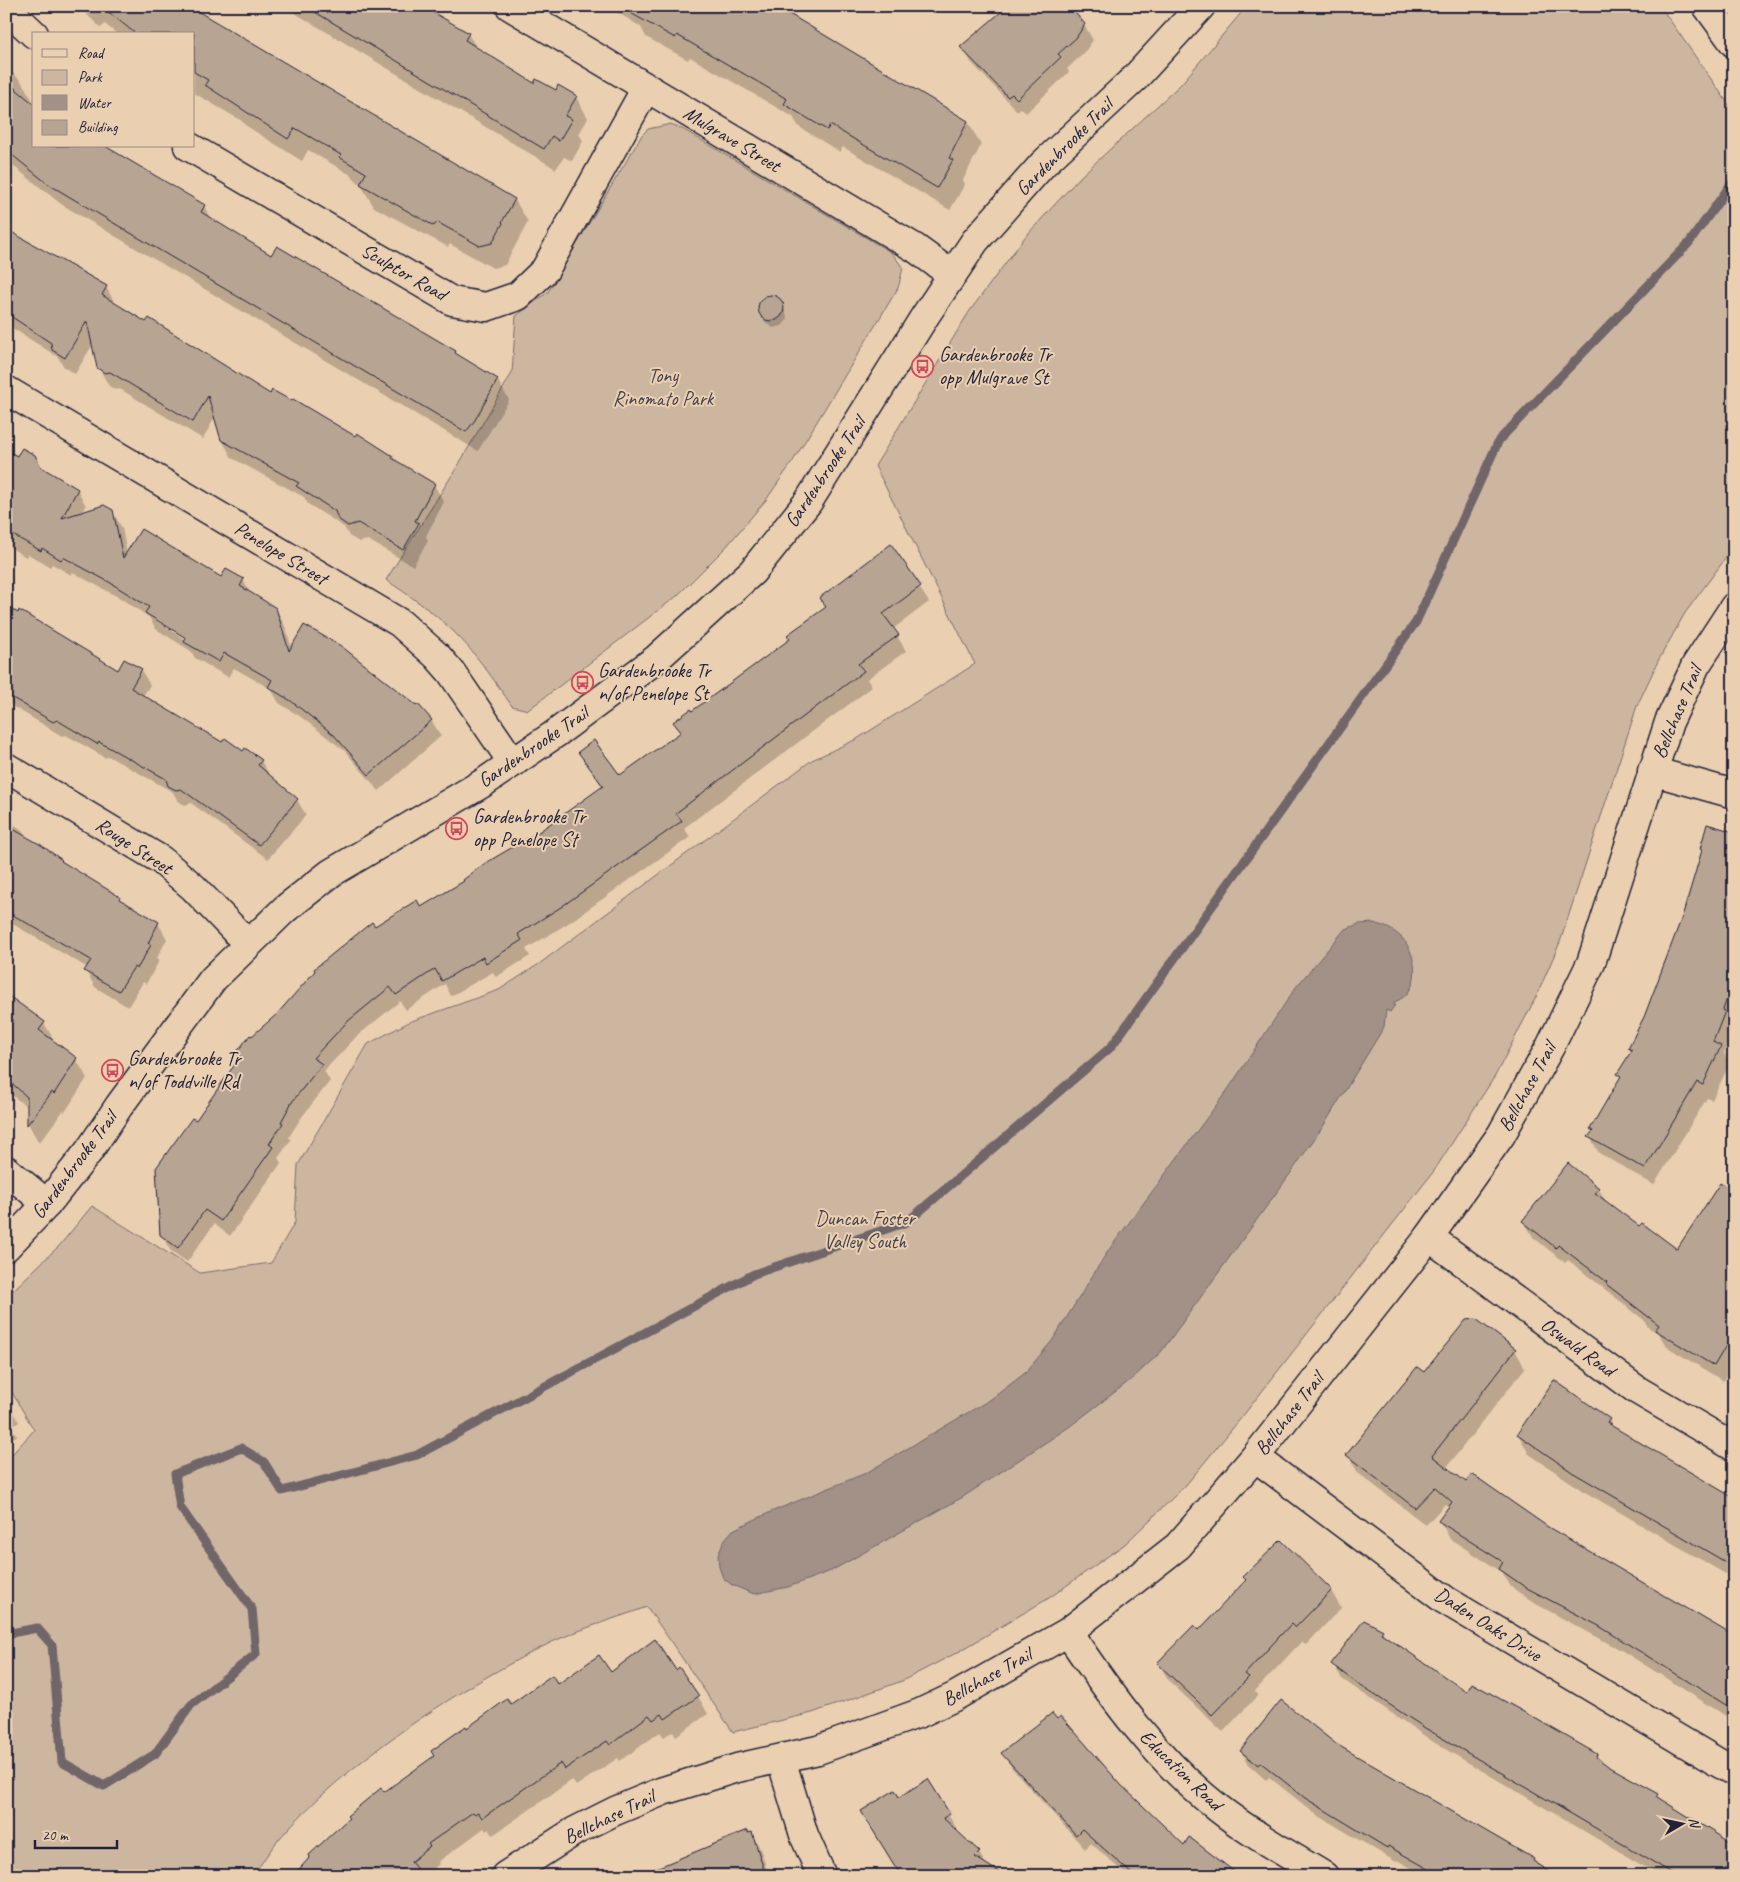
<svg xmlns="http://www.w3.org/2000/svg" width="1740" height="1882" font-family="Caveat,sans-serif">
<rect width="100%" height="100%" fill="#eacfb1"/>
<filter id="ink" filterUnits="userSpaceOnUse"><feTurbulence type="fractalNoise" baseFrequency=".02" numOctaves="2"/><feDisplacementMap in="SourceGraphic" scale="10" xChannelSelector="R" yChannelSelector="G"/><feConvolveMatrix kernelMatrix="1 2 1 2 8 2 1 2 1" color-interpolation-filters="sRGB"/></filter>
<g filter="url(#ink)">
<!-- green -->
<path fill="#cdb6a0" stroke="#786c6e" d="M1247,6H1660L1734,112V547L1685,613L1658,661L1637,706L1560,942L1536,997L1495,1076L1434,1171L1242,1417L1185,1486L1125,1544L1049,1598L960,1651L902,1681L812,1713L733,1732L647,1607C611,1620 572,1631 538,1649C450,1694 344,1764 279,1839C270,1850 261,1864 253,1876H6V1461L34,1430L6,1382V1297L60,1245L92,1206L200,1273L271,1263L295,1222L298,1165L368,1044L409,1022L499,990L539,964L812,760L857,739L975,664L875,466L969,312L1025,237L1081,176L1181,84Z
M671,124L684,130L892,253L903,268L898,288L793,461L766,500L726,547L677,596L528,710L512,706C494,680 476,653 453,631C432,611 409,595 386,580L459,464L512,373L516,316L548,292L642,135L648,129Z"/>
<!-- water -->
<path fill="#a39187" stroke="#6f6569" d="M1374,923C1385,926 1394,930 1402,938C1418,955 1422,993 1394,1002L1395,1005L1390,1012L1386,1010L1384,1027L1324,1125L1290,1174L1161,1352L1132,1379L1069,1427L963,1497L831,1571L788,1587L754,1594L732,1585L723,1578L719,1567L718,1555L725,1539L733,1530L773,1511L866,1473L991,1399L1025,1373L1052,1341L1108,1251L1229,1088L1296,987L1345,929L1359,924Z"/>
<!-- shadow -->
<path fill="#0003" fill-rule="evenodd" d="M78,6H182L515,200L528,222L505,265L493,268L450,244L448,247L374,207L361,185L351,175L308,150L302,161L245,125L242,121L194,93V34H117L105,24L101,28Z
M283,6H420L468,34L477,48L534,85L576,97L588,118L579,134L583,141L572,161L564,157L556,169Z
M607,6H774L968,122L981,145L963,180L965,184L950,210L843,147L840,152L799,127L793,117L690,57L688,60L646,37L641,27Z
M1084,25L1093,40L1084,53L1067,69L1069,72L1026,113L1021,108L1017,111L971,62L962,47Z
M6,66L21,81L33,101L34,146L204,206L211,220L271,257L455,352L457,356L497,379L509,400L478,451L61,204L6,160Z
M6,228L23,240L106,287L116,305L270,396L392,456L396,462L434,485L444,502L426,536L428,541L413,566L368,540L359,542L349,536L344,527L308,504L304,497L232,458L222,440L215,417L203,439L120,389L116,390L109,386L99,368L93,344L75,374L64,367L58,357L6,324Z
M773,295L781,301L788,319L782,326L773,328L765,322L759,306L764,297Z
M6,436L11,443L6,451Z
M26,452L41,468L77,489L86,506L82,513L112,511L122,528L127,554L222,579L243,580L251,595L276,609L285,626L292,649L431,720L441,736L379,791L345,751L301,717L279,703L271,689L234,668L228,677L195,658L191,651L156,629L149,617L120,598L72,572L71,575L52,564L50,567L28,554L26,557L6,545V457ZM153,616L192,640L191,643L155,620Z
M891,546L929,602L893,629L906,651L867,679L872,687L684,828L690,837L570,922L526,949L530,956L496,977L493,972L451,996L445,984L406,1010L400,1001L356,1037L324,1071L330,1081L301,1118L289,1137L291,1140L278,1158L281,1163L230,1236L214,1224L187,1262L170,1250L161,1234L196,1122L243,1058L252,1038L374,928L420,908L465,882L603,788L580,752L619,777L681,733L675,722L692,712L791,639L826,608L821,598Z
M6,609L118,671L141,670L150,685L143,696L222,744L261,761L270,776L297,800L306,815L268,859L191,803L185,805L178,801L173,792L108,756L106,758L66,735L62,736L9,704L6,700Z
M6,820L21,829L26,838L61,860L62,864L158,923L167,939L157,958L159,961L146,984L143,982L128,1007L95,987L86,971L88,968L6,920Z
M1734,833V1019L1732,1025L1734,1029L1724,1053L1730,1063L1712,1100L1707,1098L1654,1185L1599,1153L1590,1137L1593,1133L1591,1129L1621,1077L1619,1074L1632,1053L1629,1048L1645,1017L1668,958L1703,852L1701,849Z
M6,993L10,999L44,1023L55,1042L76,1059L87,1078L65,1112L63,1111L39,1143L29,1125V1108L6,1091Z
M1734,1179V1363L1723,1381L1666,1346L1659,1334L1648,1327L1644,1320L1568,1260L1565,1263L1533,1237L1524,1221L1598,1188L1607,1203L1640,1228L1678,1251Z
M1476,1320L1515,1350L1525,1368L1446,1468L1466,1484L1548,1528L1734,1638V1724L1726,1716L1621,1650L1536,1604L1511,1587L1502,1572L1450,1539L1440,1521L1450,1508L1445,1504L1426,1525L1358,1473L1348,1455Z
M6,1398L19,1422L12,1427L17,1436L6,1441Z
M1609,1420L1614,1429L1734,1499V1579L1585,1492L1529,1454L1518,1434Z
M1331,1591L1341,1608L1306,1645L1302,1641L1255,1691L1258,1695L1223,1732L1169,1681L1159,1664L1199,1632Z
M1382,1631L1386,1637L1468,1694L1596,1755L1600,1762L1658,1795L1662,1802L1727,1843L1734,1835V1876H1660L1435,1743L1342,1679L1333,1664Z
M675,1672L698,1696L708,1714L676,1736L673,1731L664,1737L660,1732L620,1761L618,1758L576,1786L572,1780L493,1835L489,1829L486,1831L484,1828L438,1862L439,1864L425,1876H409L416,1870V1866L405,1876L384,1794L435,1756L432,1751L507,1701L511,1706L558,1686L611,1674Z
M1335,1745L1469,1821L1533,1860L1536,1865L1555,1876H1425L1397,1860L1396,1862L1314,1813L1269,1777L1266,1780L1250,1766L1241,1751Z
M1003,1754L1120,1786L1184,1846L1239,1876H1127L1091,1843L1085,1849L1012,1768Z
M899,1798L949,1815L957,1829L955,1831L979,1853L987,1866L902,1876Z
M751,1833L760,1848L769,1876H640Z"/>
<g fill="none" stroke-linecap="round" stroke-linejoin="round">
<!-- stream -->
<path stroke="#6f6569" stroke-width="9" d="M6,1634L37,1628L52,1645L62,1762L104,1786L155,1754L191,1705L256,1654L252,1609L180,1507L175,1474L241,1448L264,1462L282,1491L417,1455L754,1274L907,1222L1111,1047L1416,622L1499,440L1689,243L1734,180"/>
</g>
<!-- building -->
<path fill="#b8a493" stroke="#22223b" d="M101,6H189L515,199L502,222L503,223L492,243L480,246L437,222L434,226L418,217L360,184L366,173L339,157L341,155L295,128L288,139L205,85L208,80L194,72V34H136Z
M305,6H422L469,33L465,40L534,83L536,79L556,90L558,85L577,96L565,116L572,119L559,141L552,136L544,149Z
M618,6H776L968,121L949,158L953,160L937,188L830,125L827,130L784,104L787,99L677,35L675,38Z
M1008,6H1069L1085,24L1076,38L1058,54L1061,57L1017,99L1012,94L1008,97L960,47Z
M6,81L34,104V146H105L205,205L201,212L271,255L277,246L456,351L455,353L498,379L475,420L466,432L48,184L6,150Z
M6,229L107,286L102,295L146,322L149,318L270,394L272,390L292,401L293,399L355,436L357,433L393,456L392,458L435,484L415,521L419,523L403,550L358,523L348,526L338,519L335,511L296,486L299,483L221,440L208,396L193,422L110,372L105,373L97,368L87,321L65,358L52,350L51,343L6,313Z
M758 308a13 13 0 1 1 26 0a13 13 0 1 1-26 0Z
M22,448L35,455L41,467L78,489L62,518L104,505L113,510L123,558L141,529L221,577L226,569L244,579L240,586L276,608L289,651L304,625L341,646L416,705L418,704L432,720L369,775L334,735L291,701L268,687L272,680L224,653L219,662L184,642L186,638L145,613L149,607L109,582L63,557L61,560L42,548L41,551L6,531V450L17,456Z
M891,544L921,586L883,614L899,635L858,664L864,671L676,813L682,821L561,907L518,934L522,940L486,963L483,957L442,981L435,969L396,995L390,987L347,1022L313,1058L322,1064L292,1102L281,1122L283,1123L269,1144L273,1147L221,1221L205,1210L178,1248L160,1235L156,1168L192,1118L196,1120L240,1057L236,1053L250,1035L252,1036L277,1014L315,971L314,969L372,922L375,926L417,900L421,907L464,881L463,880L484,864L540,831L603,786L578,752L594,740L620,775L681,732L673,722L691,709L692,711L790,639L787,635L826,607L819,598Z
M6,606L18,613L19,610L118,670L124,659L142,669L131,688L222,742L225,738L243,751L245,748L262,760L258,765L298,799L259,845L181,789L176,790L168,786L166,779L99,742L97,744L57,720L53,722L6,694Z
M1707,824L1734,832V978L1723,1010L1725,1011L1713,1042L1721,1046L1703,1085L1697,1082L1645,1169L1588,1137L1593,1131L1590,1129L1621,1076L1617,1074L1632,1050L1628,1048L1644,1017L1682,917L1702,850L1700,849Z
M6,825L41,845L62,860L61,861L120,897L119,899L159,922L148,943L151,945L137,969L134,967L119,991L84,971L91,960L6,911Z
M6,994L45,1022L39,1030L77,1058L54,1094L52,1092L27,1125V1097L6,1078Z
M1568,1163L1599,1188L1595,1193L1639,1226L1642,1223L1677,1249L1720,1183L1734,1192V1332L1714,1366L1655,1330L1659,1325L1606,1284L1607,1282L1558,1245L1556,1248L1522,1221Z
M1476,1319L1516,1349L1432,1456L1466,1482L1472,1474L1548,1527L1734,1636V1710L1599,1626L1525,1587L1499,1569L1503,1562L1438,1521L1452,1502L1435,1487L1415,1508L1346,1455L1417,1367L1424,1372L1466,1320Z
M1554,1380L1610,1419L1607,1423L1734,1498V1567L1572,1472L1517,1434Z
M1281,1540L1332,1590L1295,1628L1291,1624L1245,1674L1249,1677L1212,1715L1157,1663L1194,1625L1199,1630L1246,1580L1243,1577Z
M1364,1620L1383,1630L1381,1633L1467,1692L1472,1683L1538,1720L1597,1754L1596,1757L1608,1766L1659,1794L1657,1797L1734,1845V1876H1677L1425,1728L1358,1684L1331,1664Z
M655,1639L676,1670L679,1667L699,1696L665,1719L662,1714L653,1720L649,1715L610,1745L607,1741L565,1769L561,1763L482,1818L478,1812L475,1814L473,1812L428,1844L430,1846L411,1862L423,1876H293L310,1857L309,1855L349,1818L347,1816L381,1788L384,1792L434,1756L431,1751L466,1726L467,1728L507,1699L511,1704L552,1675L558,1684L599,1655L611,1672Z
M1281,1700L1336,1744L1534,1859L1533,1861L1557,1876H1441L1388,1846L1387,1848L1305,1798L1260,1762L1258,1765L1240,1751Z
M1052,1713L1057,1719L1061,1716L1121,1785L1184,1845L1189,1837L1240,1876H1134L1082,1829L1076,1835L1001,1753Z
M928,1779L950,1814L943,1818L980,1852L975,1857L1005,1876H901L861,1811L895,1790L899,1797Z
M748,1830V1833L752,1832L766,1876H637Z"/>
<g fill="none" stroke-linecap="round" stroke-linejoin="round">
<defs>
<path id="street" d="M510,6L915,248L951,274
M6,8L34,34
M188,146L452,301L486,307L518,296L545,270L646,88
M6,390L400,623L437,656L451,672L513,763
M6,767L161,860L193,887L248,944
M1652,771L1734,794
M6,1170L47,1204
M1429,1237L1637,1390L1734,1447
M1255,1457L1445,1600L1734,1772
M1068,1632C1111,1696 1157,1760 1218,1808C1251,1834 1288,1854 1324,1876
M781,1759L804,1835L822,1876"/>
<path id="secondary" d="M1707,6L1734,43
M6,1247L47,1204L89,1151L119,1106L213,979L285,909L331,873L483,783L555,734L655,660L752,572L808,502L925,316L975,241L1043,164L1135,78L1201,6
M505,1876L575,1831L615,1811L663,1791L737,1768L818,1750L920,1713L954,1697L1068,1632L1178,1546L1255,1457L1429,1237L1501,1135L1550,1047L1591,963L1669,722L1696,665L1734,607"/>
</defs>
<!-- street casing -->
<use href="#street" stroke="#22223b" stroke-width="31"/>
<!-- secondary casing -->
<use href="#secondary" stroke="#22223b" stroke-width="31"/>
<!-- street -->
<use href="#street" stroke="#eacfb1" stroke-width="28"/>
<!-- secondary -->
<use href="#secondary" stroke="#eacfb1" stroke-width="28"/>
</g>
</g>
<!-- icons -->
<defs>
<symbol id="bus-ring" viewBox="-11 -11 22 22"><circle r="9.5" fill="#eacfb1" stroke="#d1495b" stroke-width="1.5"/><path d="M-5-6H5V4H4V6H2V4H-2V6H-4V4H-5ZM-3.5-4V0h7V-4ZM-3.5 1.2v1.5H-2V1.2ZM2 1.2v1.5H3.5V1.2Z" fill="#d1495b"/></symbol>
</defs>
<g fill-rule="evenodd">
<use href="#bus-ring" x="910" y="354" width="25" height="25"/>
<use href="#bus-ring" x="570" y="670" width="25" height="25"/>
<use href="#bus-ring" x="444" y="816" width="25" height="25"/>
<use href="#bus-ring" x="100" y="1058" width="25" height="25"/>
</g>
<g text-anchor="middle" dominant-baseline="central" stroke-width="4" stroke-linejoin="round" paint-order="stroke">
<!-- street labels -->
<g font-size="20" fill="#22223b" stroke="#eacfb1">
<text transform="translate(732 139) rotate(31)">Mulgrave Street</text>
<text transform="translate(1064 147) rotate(-45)">Gardenbrooke Trail</text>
<text transform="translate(404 272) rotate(30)">Sculptor Road</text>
<text transform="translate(825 472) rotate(-56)">Gardenbrooke Trail</text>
<text transform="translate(281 553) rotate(31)">Penelope Street</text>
<text transform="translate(1677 712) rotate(-67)">Bellchase Trail</text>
<text transform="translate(533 747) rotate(-34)">Gardenbrooke Trail</text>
<text transform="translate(134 846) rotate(33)">Rouge Street</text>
<text transform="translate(1527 1087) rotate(-61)">Bellchase Trail</text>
<text transform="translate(74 1165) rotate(-53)">Gardenbrooke Trail</text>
<text transform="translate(1578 1347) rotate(36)">Oswald Road</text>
<text transform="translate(1289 1414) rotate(-52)">Bellchase Trail</text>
<text transform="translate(1488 1624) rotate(32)">Daden Oaks Drive</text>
<text transform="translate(987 1677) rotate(-29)">Bellchase Trail</text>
<text transform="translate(1181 1770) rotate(44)">Education Road</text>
<text transform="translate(609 1817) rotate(-26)">Bellchase Trail</text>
</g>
<!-- poi labels -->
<g font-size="20" fill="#22223b" stroke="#eacfb1" text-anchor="start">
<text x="939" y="354">Gardenbrooke Tr<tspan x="939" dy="23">opp Mulgrave St</tspan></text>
<text x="598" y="670">Gardenbrooke Tr<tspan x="598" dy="23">n/of Penelope St</tspan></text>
<text x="473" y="816">Gardenbrooke Tr<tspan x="473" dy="23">opp Penelope St</tspan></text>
<text x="128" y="1058">Gardenbrooke Tr<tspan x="128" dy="23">n/of Toddville Rd</tspan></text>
</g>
<!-- park labels -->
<g font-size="20" fill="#44404f" stroke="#eacfb1">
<text x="663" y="375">Tony<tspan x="663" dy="23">Rinomato Park</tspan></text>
<text x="865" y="1218">Duncan Foster<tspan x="865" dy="23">Valley South</tspan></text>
</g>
</g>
<!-- margin -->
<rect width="1740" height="1882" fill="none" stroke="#eacfb1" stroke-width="25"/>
<rect x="12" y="12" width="1715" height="1857" fill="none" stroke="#22223b" stroke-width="2" filter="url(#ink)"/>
<!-- legend -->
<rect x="32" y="32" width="162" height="115" fill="#eacfb1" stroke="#9a8a82"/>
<rect x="42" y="49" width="25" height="8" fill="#eacfb1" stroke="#9a8a82"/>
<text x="78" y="58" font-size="15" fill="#22223b">Road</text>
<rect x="42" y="70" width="25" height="15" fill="#cdb6a0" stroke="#9a8a82"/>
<text x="78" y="82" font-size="15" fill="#22223b">Park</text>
<rect x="42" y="95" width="25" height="15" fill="#a39187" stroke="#9a8a82"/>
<text x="78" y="108" font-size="15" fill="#22223b">Water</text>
<rect x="42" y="120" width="25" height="15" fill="#b8a493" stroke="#9a8a82"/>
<text x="78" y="132" font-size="15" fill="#22223b">Building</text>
<!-- north arrow -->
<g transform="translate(1682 1824) rotate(81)" stroke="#eacfb1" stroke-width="4" paint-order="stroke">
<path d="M0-4L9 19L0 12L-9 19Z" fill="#22223b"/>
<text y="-8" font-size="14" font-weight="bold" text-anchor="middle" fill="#22223b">N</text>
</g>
<!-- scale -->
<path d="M35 1840v8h82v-8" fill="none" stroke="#22223b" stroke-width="2.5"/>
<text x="42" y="1840" font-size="15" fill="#22223b" stroke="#eacfb1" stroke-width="4" paint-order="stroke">20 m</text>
</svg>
